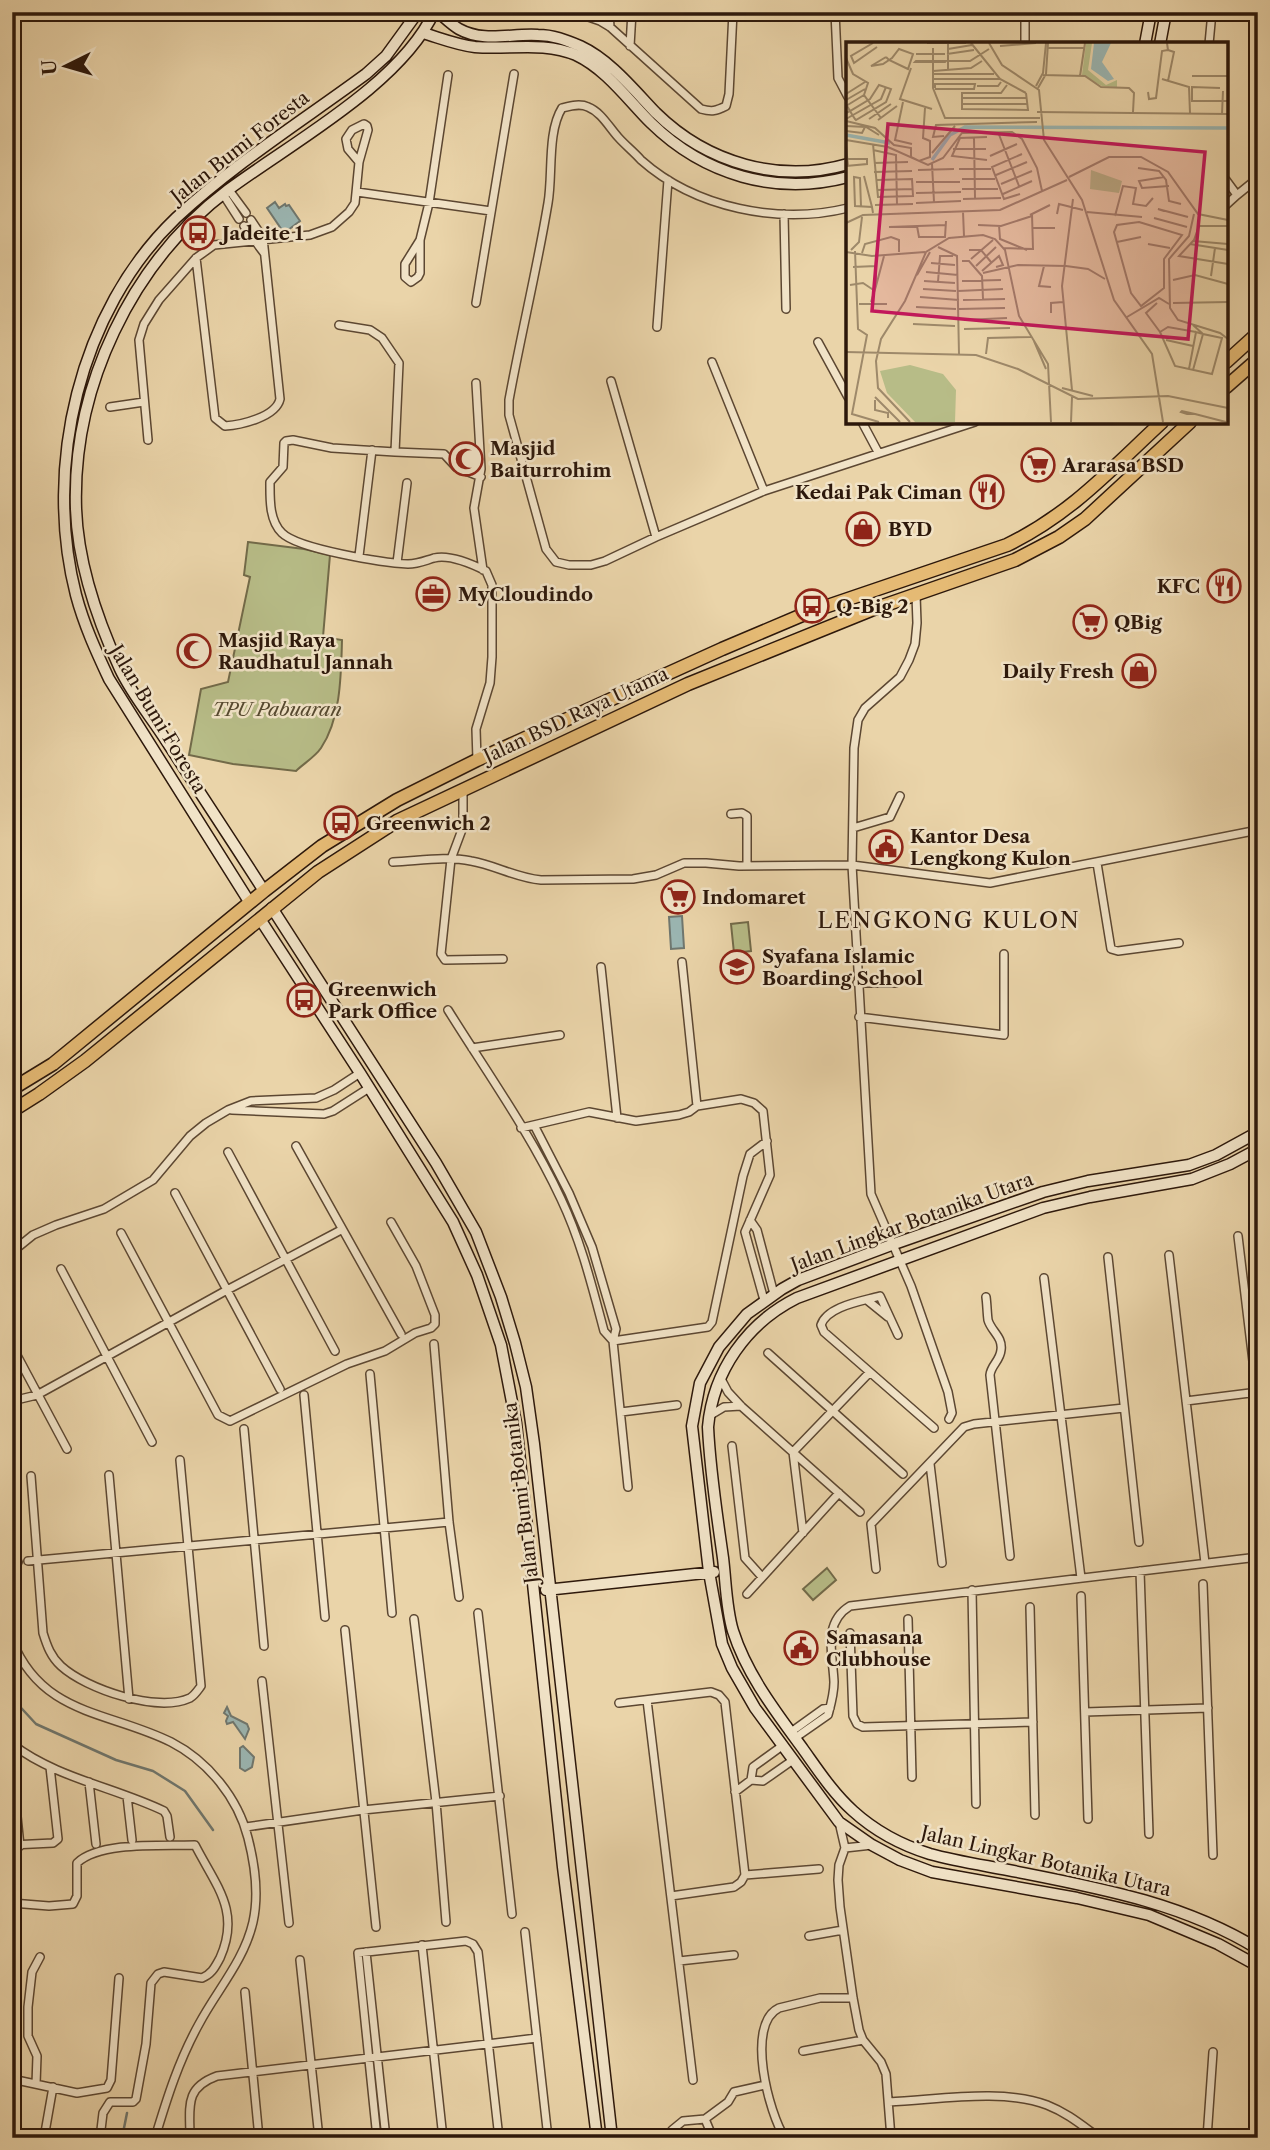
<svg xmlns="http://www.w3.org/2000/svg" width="1270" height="2150" font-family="'Libre Caslon Text',serif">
<rect width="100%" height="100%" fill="#ead4a9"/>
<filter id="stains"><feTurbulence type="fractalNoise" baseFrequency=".00286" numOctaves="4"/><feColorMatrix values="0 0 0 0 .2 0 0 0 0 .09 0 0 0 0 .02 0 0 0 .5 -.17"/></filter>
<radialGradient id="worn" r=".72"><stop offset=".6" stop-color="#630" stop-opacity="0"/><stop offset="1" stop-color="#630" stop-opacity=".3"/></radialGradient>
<!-- green -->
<path fill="#b7bc87" stroke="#726a49" stroke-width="2" d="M248,542L304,549L330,555L323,637L342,640C341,675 341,718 321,748C315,757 303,764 296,771L233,764L189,755L201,689L228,682L250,577L244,575Z
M748,922L751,951L734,953L731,924Z
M827,1568L836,1580L813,1600L803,1589Z"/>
<!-- water -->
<path fill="#9bb6b2" stroke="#6f776f" stroke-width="2" d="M275,202L279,208L285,204L286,206L289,205L300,221L284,233L267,208Z
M682,916L684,948L671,949L669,917Z
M227,1707L231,1716L247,1724L249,1729L245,1739L233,1722L227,1724L226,1721L228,1716L224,1713Z
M243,1746L254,1757L252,1767L245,1771L240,1768V1748Z"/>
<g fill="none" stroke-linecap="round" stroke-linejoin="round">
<!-- stream -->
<path stroke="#6f776f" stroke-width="2.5" d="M12,1698L36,1724L116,1760L153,1771L185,1791L213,1830
M122,2138L127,2113"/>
<defs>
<path id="street" d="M574,12L600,21L610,27L701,109C712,112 716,111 726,106L729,94L733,12
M609,12L610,27
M835,12L838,78L848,97
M1025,12V44
M1209,44L1212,12
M630,46L632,12
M1226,180L1237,195L1226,205
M229,190L246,213
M357,192L491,211
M223,194L239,219
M1237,195L1258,178
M848,208C779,225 695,208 641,160C634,152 625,145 618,137C609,127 601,112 588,107C580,103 570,106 562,108C547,132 553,175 548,203C537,269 521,334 509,400V415L546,549L556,562L569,565H591L605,561L656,537L764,491L975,422
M784,214L786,309
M244,226L264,253
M420,240L405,264V277L411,282L418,277L420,273V240L429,203L448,75
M196,258L215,418L225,426C241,425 276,417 280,399L263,238L251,220
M476,303L514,74
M339,325L370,330L382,338L399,363L395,452L332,448L293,440L286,441L284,443L283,467L270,482C270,499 269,520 282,533C298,549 384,563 408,564C418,564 424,561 434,558C450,554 472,564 486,571L492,585V657L490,683L476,729L477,760
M657,327L668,180
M818,342L848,397
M712,362L764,491
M611,381L656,537
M476,383L481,469L474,508L483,570
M110,407L144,402
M862,422L878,452
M148,440L139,340L144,324L159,300L196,258L214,245L310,235L332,227L349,212L355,203L359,162L368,130L367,126L364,124L352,130L346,139L348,149L359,162
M395,452L444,454L456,467L481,477
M359,556L372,450
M397,563L407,483
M916,595L917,623L915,644L909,660L900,677L865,708L858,720L854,748L852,865L871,1194L911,1286L948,1392L952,1413L949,1419
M463,788V827L451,859L441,954L445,960L503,959
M731,814L742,813L747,816V866
M853,828L890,817L900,796
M393,862C418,861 446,856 471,861C495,865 516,878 541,880L633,879L656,875L684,863H706L739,866L852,865L990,883L1258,830
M1097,863L1111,949L1118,951L1179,943
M682,962L697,1106
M601,967L617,1118
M857,983H896
M448,1010C486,1071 531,1134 561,1199C581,1241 592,1286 604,1331L613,1341
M859,1017L1004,1035V954
M472,1048L560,1035
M232,1110L324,1114L333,1111L369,1088
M534,1125L569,1193L592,1247L616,1329L613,1341L628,1487
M521,1128L589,1112L636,1121L679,1115L689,1112L697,1106L741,1099L754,1103L763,1111L770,1175L745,1232L764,1300
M296,1146L401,1334
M228,1152L335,1351
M175,1193L280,1389
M750,1220L757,1230L774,1294
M121,1233L218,1415L230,1421L347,1364L385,1351L415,1333L431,1328L435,1324V1315L416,1266L391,1222
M1238,1236L1258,1403
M12,1252L33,1235L56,1225L104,1209L153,1180L190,1136L206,1123L228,1110L251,1101L316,1098L334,1090L360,1073
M1169,1255L1205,1563
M1108,1257L1139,1542
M61,1269L152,1442
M1044,1278L1081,1578
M986,1297C987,1304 987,1312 988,1320C991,1331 1003,1337 1001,1350C1000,1361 991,1365 990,1375L1010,1556
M867,1300L888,1317
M898,1335L880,1296C863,1301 827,1306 821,1325L824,1332L934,1428
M613,1341L708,1327L712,1322L743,1176L750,1154L767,1141
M434,1344L449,1522L459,1597
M12,1346L67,1449
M768,1353L903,1474
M370,1374L392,1613
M720,1377L728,1392L741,1406L860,1512
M304,1395L325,1617
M12,1401L37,1395L227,1290L341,1230
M1186,1401L1258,1392
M621,1412L677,1405
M709,1416L724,1407L741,1406
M244,1429L264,1646
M732,1446L745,1558L762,1577
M930,1464L942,1563
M109,1475L129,1699
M31,1476L43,1633C47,1646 51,1657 61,1666C86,1689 157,1713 190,1698C195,1695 198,1690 201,1686L180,1460
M803,1533L793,1452L870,1372
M28,1561L449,1522
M12,1563L18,1562
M876,1569L871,1524L964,1427L974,1424L1124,1408
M1140,1571L1149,1834
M1203,1584L1213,1855
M972,1590L976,1804
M747,1594L839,1493
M1081,1596L1088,1819
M1030,1607L1035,1815
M478,1613L512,1914
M414,1619L436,1802L446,1922
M908,1619L912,1777
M345,1630L376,1927
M850,1633L853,1716L857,1724L863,1727L1033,1722
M12,1640C42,1716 109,1711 171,1742C208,1761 238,1798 248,1838C255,1865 259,1895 253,1922C244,1961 217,1990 199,2024C179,2060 167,2098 155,2138
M262,1681L289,1923
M647,1700L693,2080
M619,1703L711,1692L719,1695L725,1702L745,1875L741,1882L734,1887L671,1896
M1085,1712L1208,1708
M791,1732L823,1709L830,1708
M795,1738L828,1715C831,1704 834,1694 834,1682C833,1655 822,1623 850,1606L1258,1557
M12,1744C56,1778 114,1787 164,1811L167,1816L170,1837
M12,1768L20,1846
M751,1780L753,1767L782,1746
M89,1782L96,1844
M735,1792L751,1780L763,1781L793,1760
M127,1796L132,1840
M839,1822L845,1848L839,1865L838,1880L840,1907L853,1998L859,2030L863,2040L881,2062L886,2074L891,2138
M246,1827L363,1810L500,1796
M12,1845L53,1843L58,1839L50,1767
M845,1848L872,1845
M745,1875L819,1869
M12,1903L49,1906L73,1904L77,1896V1863C100,1841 164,1846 195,1845C216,1886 241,1911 220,1958C215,1967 212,1974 202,1978L164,1972L158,1974L151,1983L146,2044L136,2099L133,2102H110L103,2113L100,2138
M525,1932L548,2138
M809,1936L843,1930
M422,1945L443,2138
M366,1952L386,2138
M300,1960L319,2138
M679,1961L734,1955
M245,1992L259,2138
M803,2051L863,2040
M12,2079L77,2093L107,2088L111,2080L119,1978
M36,2084L37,2056L28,2036V2007L32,1972L40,1957
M889,2102C938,2100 1001,2088 1047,2105C1065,2112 1079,2123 1094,2134
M705,2119L728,2102L734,2092L765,2085
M672,2130L683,2121L705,2119L713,2138
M44,2138L53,2087
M190,2138C190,2107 184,2088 217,2076L537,2038
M377,2138L358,1953L466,1941L473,1944L478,1952L499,2138
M785,2138C769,2114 745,2024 779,2008L820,1998H853
M1087,2138L1094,2134L1130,2138
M1207,2138L1213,2052"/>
<path id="secondary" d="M438,12C445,18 452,25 459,29C484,43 512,33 538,35C553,35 566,40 580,46C610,60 633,89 656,113C707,163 779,184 848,164
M423,33C440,38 457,45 475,47C509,50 543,41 576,55C606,69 628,100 651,123C704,175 776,196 848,177
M1145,44L1151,12
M1160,44L1166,12
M264,891C232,841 199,791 167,742C152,718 132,695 120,669C97,619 78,565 76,509C72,388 131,263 228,190C291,143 401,84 434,12
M250,903L109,679C96,651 84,625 76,595C43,467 79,311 176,218C234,164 302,121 366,74L386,56L418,12
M272,908L436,1163L476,1232L501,1297L515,1343L526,1387L534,1444L612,2138
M260,919L360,1073L453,1222L477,1275L501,1345L516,1423L563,1867L597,2138
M1258,1132L1216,1155L1189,1165L1088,1181L1043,1192L894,1244L798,1280L782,1289L747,1314L719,1347L700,1383L692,1426L709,1572L722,1644L732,1668L755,1708L839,1822L872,1845L900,1860L932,1872L1077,1898L1149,1915L1218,1944L1258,1966
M1258,1149L1230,1164L1192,1179L1090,1197L1043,1208L797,1298C747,1323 713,1371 708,1427C710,1471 717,1515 723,1558C726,1582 726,1608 733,1631C747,1675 776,1712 803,1749C818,1770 833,1793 853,1811C875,1831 901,1845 930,1854C955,1861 982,1865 1008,1870C1094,1887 1182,1902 1258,1949
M546,1590L714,1572"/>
<path id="primary" d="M1226,362L1258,333
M1226,387L1258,359
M12,1089L53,1064L264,891L322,846L397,800L477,760L722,649L807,613L1007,545C1071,514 1111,469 1162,422
M12,1111L39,1094L85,1061L318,872L397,821L688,684L871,610L1015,560L1059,537L1085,519L1190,422"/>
</defs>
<!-- street casing -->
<use href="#street" stroke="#5c4732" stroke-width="10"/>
<!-- secondary casing -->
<use href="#secondary" stroke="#2d180b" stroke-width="13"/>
<!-- primary casing -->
<use href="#primary" stroke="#2d180b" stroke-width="15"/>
<!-- street -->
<use href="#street" stroke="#f1e3c7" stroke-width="7"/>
<!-- secondary -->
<use href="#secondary" stroke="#f1e3c7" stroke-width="10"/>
<!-- primary -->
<use href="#primary" stroke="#e5ba74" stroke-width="12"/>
</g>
<!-- icons -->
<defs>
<symbol id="bus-ring" viewBox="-11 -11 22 22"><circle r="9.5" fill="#f1e3c7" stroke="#8f2418" stroke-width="1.5"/><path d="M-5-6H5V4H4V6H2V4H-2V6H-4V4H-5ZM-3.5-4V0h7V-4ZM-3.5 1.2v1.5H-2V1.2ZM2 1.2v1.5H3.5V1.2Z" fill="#8f2418"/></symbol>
<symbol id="mosque-ring" viewBox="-11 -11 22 22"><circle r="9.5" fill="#f1e3c7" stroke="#8f2418" stroke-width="1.5"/><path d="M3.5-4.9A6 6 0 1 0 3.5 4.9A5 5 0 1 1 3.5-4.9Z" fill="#8f2418"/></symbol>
<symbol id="supermarket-ring" viewBox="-11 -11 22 22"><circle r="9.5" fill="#f1e3c7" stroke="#8f2418" stroke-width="1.5"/><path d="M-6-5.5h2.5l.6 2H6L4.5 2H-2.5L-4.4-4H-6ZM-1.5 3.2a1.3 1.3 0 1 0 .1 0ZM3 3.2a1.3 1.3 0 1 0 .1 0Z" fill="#8f2418"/></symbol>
<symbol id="restaurant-ring" viewBox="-11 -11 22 22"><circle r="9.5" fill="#f1e3c7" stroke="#8f2418" stroke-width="1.5"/><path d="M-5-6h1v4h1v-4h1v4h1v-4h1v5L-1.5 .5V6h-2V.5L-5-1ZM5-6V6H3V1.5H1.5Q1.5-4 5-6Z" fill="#8f2418"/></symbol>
<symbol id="shop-ring" viewBox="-11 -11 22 22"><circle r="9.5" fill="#f1e3c7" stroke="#8f2418" stroke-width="1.5"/><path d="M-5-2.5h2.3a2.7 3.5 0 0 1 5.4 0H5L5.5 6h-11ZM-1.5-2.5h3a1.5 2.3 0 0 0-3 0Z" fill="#8f2418"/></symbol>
<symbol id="office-ring" viewBox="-11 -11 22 22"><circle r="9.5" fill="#f1e3c7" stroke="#8f2418" stroke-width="1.5"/><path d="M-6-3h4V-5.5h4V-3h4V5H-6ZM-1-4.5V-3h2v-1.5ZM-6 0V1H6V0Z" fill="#8f2418"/></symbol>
<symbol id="civic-ring" viewBox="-11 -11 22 22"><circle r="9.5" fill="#f1e3c7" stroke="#8f2418" stroke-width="1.5"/><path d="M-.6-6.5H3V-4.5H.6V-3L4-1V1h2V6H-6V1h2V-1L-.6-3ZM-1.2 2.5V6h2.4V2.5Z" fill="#8f2418"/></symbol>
<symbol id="school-ring" viewBox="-11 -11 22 22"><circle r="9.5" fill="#f1e3c7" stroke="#8f2418" stroke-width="1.5"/><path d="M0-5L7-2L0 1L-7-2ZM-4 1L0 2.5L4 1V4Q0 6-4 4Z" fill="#8f2418"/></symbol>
</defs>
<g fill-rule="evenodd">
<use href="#bus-ring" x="179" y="214" width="38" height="38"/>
<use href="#mosque-ring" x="447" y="440" width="38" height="38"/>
<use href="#supermarket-ring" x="1019" y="446" width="38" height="38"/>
<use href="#restaurant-ring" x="968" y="473" width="38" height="38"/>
<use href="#shop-ring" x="844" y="510" width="38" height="38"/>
<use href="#restaurant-ring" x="1205" y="567" width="38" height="38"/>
<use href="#office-ring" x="414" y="575" width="38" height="38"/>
<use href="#bus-ring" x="793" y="587" width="38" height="38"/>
<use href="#supermarket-ring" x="1071" y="603" width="38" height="38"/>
<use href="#mosque-ring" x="175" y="632" width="38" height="38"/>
<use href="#shop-ring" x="1120" y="652" width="38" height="38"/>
<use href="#bus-ring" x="322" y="804" width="38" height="38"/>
<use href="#civic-ring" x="867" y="828" width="38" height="38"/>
<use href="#supermarket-ring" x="659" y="878" width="38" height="38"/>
<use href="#school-ring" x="718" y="948" width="38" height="38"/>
<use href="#bus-ring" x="285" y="981" width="38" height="38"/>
<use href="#civic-ring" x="782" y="1629" width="38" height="38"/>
</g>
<g text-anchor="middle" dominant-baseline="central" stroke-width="5" stroke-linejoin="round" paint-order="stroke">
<!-- street labels -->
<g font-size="19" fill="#2d180b" stroke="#f1e3c7">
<text transform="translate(240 147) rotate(-38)">Jalan Bumi Foresta</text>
<text transform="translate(576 715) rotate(-25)">Jalan BSD Raya Utama</text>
<text transform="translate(158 719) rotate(59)">Jalan Bumi Foresta</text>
<text transform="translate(912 1222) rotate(-20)">Jalan Lingkar Botanika Utara</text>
<text transform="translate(521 1493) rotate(-97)">Jalan Bumi Botanika</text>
<text transform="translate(1046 1861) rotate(13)">Jalan Lingkar Botanika Utara</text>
</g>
<!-- poi labels -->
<g font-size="19" font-weight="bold" fill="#2d180b" stroke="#f1e3c7" text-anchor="start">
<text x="222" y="233">Jadeite 1</text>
<text x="490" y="448">Masjid<tspan x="490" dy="22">Baiturrohim</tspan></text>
<text x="1062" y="465">Ararasa BSD</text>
<text x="962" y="492" text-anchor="end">Kedai Pak Ciman</text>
<text x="888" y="529">BYD</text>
<text x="1200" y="586" text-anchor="end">KFC</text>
<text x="458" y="594">MyCloudindo</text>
<text x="836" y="606">Q-Big 2</text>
<text x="1114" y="622">QBig</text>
<text x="218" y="640">Masjid Raya<tspan x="218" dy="22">Raudhatul Jannah</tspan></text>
<text x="1114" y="671" text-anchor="end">Daily Fresh</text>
<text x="366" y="823">Greenwich 2</text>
<text x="910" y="836">Kantor Desa<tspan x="910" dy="22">Lengkong Kulon</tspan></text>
<text x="702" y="897">Indomaret</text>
<text x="762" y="956">Syafana Islamic<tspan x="762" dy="22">Boarding School</tspan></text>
<text x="328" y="989">Greenwich<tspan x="328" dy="22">Park Office</tspan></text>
<text x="826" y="1637">Samasana<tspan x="826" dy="22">Clubhouse</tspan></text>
</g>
<!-- park labels -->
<g font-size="19" font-style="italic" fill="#564930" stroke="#f1e3c7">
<text x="277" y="709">TPU Pabuaran</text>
</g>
<!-- quarter labels -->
<g font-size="23" letter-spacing="2" fill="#2d180b" stroke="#f1e3c7">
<text x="949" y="920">LENGKONG KULON</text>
</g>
</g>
<!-- overview -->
<g transform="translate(846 42)">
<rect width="382" height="382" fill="#ead4a9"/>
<path d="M240,1H246L242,28L260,43L271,38V45L256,44L236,33ZM245,128L276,139L273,151L244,147ZM64,323L97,332L110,348L109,380H69L41,351L34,329Z" fill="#b7bc87"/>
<path d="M248,1H265L256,20L268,37L262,39L245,27Z" fill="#9bb6b2"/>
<path fill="none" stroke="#9bb6b2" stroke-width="3.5" d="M0,93L44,101M86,118L104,93L119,85L382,86"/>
<path fill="none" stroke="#9e896a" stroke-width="2" d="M27,1L5,14L8,21L31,5M81,1H120M125,1L154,37L180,51M143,1L156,23L193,48L198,98L236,158L268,258L306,312L317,380M154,4L190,1M87,6V46L99,76H194M202,6H238M102,7L126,3M70,12H99M101,12L128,8M40,15L25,24L37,22L46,16L53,7L67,12L62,27L43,18L40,15M0,16L7,32L22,41L18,53L35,76M100,19L99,20H69L70,19ZM101,19H124L143,7M65,26L54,57L86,67M102,28V1M87,29L125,26L136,19M87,32H148M197,33L239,34L255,45L283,46L288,51L287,70M234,34L239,1M346,34H382M87,37H154M316,37L343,45L344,71M322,39L328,10L322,8M161,43L155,51H116V67L182,68L180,51M131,44H152L155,40M190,44L197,31L200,1M89,46V42H129L128,47H89M192,46L200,32L202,1M374,46L346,45V59H382M302,50L303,57L310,56L316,9L322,8L321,1M0,52L19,40M116,56H181M0,58L19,47M57,60L49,98L66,102M0,62L4,69L7,74L9,77L10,78L40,60L45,47L33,43L24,57L4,69L0,71M115,62H182M0,64L18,53M191,70L382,72M376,72L377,49M0,77L35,57L40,45M23,77L45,62M32,78L51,64M0,79L29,86L48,103L65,106V115L73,119L84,115V99L77,96L79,66M0,84L20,85L33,93M0,89L16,91L19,85M152,90L173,144M98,94L87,95L90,83L191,80M141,95L114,96L106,114L141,118M128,96L129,156M0,98L42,105L82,123L97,116L116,91L166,90L176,97L191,126L196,149M27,102L32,155L67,154L66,137L31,138M0,103L2,124M107,107H140M27,108L50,113L51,163M86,111L109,84M144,114L171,102M0,117H21V122L0,124M28,121L62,120M86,122L88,160M292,126L313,129L320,138L323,159L335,162M113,127H145M72,128L108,127M28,130L66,129M150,133L181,120M18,134L26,165M223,135L263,115H295L322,130L352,172L382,178M318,135L293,139L296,146L323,144M116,137H149M70,140H114M155,142L186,129M116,147H152M31,148L67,147M70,151L115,150M157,152L186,139M174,152L158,157L146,125L176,112M117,157L155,156M70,161L115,159M29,163L67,162M15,164L14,136L8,135L9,164L26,165L27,171M318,169L312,167L342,175M117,170L118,194M241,170L296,175M211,172L213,162L237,168M348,172L343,194L323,217L324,266L332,278L374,291L382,297M184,173L204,163M269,174L277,144L290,146L287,162L300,164L307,156M308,176L341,185M293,180L336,193L318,217V246L295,264L285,251L268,190L271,183ZM0,181L17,173L154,168L221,138M132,183L155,184L186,174M153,183L154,197L181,208M71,184L73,195H99L100,179M382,184H353L348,198L333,214L382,222M43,185L100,183M186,186H209M347,199L382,202M271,200L295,195M302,202L324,206M344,202L382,208M92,205L111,214L113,312M157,206L187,207L186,172M5,208L13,200L16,175M123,208H135L145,220M9,209L12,287L21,293L6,372L33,380M0,210L26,214L79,210M16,211L19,202L45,195L53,198V210M125,217L147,198M116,219H123L136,234L137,257M85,221L109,223M130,224L150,205M198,224L193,244L205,245M7,225L30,224M136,229L153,214L157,223L150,225M80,230L112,233M137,231L172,223L220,224L242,227L259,237M71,233L84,210M365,234L369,206M327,238L349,233L382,242M78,239L109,241M116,239L155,238M92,240L94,214H107M4,243L17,241L29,249M30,244L38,214M77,247L110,249M112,249L157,247M74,255L113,258M117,258L159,257M25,260L30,244V215M311,261L300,271L314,290L322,285L350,290M327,261L382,260M13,262H41M70,265L110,267M113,267L159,266M205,271V261L217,260M65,273L113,276M281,275L313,256L323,262M118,278L161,276M67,282L109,284M118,287L164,286M314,290L329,324L366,332L376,296L357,292L347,283M320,298L347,304M188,299L200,327M0,310L130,313L172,327L232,357L322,354L382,366M140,312L142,296L185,295M343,327L350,290L357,292L347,328M216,346L247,354M226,348L216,244L227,157M29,355L54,380M29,358V368L42,371V376M335,370L336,369L349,372H341ZM349,372L380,380M64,380L32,346L30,319L35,297L59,259L80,210L103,196L137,193L149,197L159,208L173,274L202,322L205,380M225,380L226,355"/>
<path fill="#c2185b" fill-opacity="0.15" stroke="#c2185b" stroke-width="3.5" d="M42,82L359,110L342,297L26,269Z"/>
<rect width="382" height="382" fill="none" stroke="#2d180b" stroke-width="3.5"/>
</g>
<!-- margin -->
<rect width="1270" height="2150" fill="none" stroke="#ead4a9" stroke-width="42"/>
<rect x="14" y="14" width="1242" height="2122" fill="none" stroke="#2d180b" stroke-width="3.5"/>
<rect x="21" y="21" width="1228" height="2108" fill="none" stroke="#2d180b" stroke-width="2"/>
<!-- north arrow -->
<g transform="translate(66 66) rotate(265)" stroke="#f1e3c7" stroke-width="5" paint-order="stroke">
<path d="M0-5L12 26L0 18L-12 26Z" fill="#2d180b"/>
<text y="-10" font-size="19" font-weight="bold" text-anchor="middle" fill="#2d180b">U</text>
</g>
<rect width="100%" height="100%" filter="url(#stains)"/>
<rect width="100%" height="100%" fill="url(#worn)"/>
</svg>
